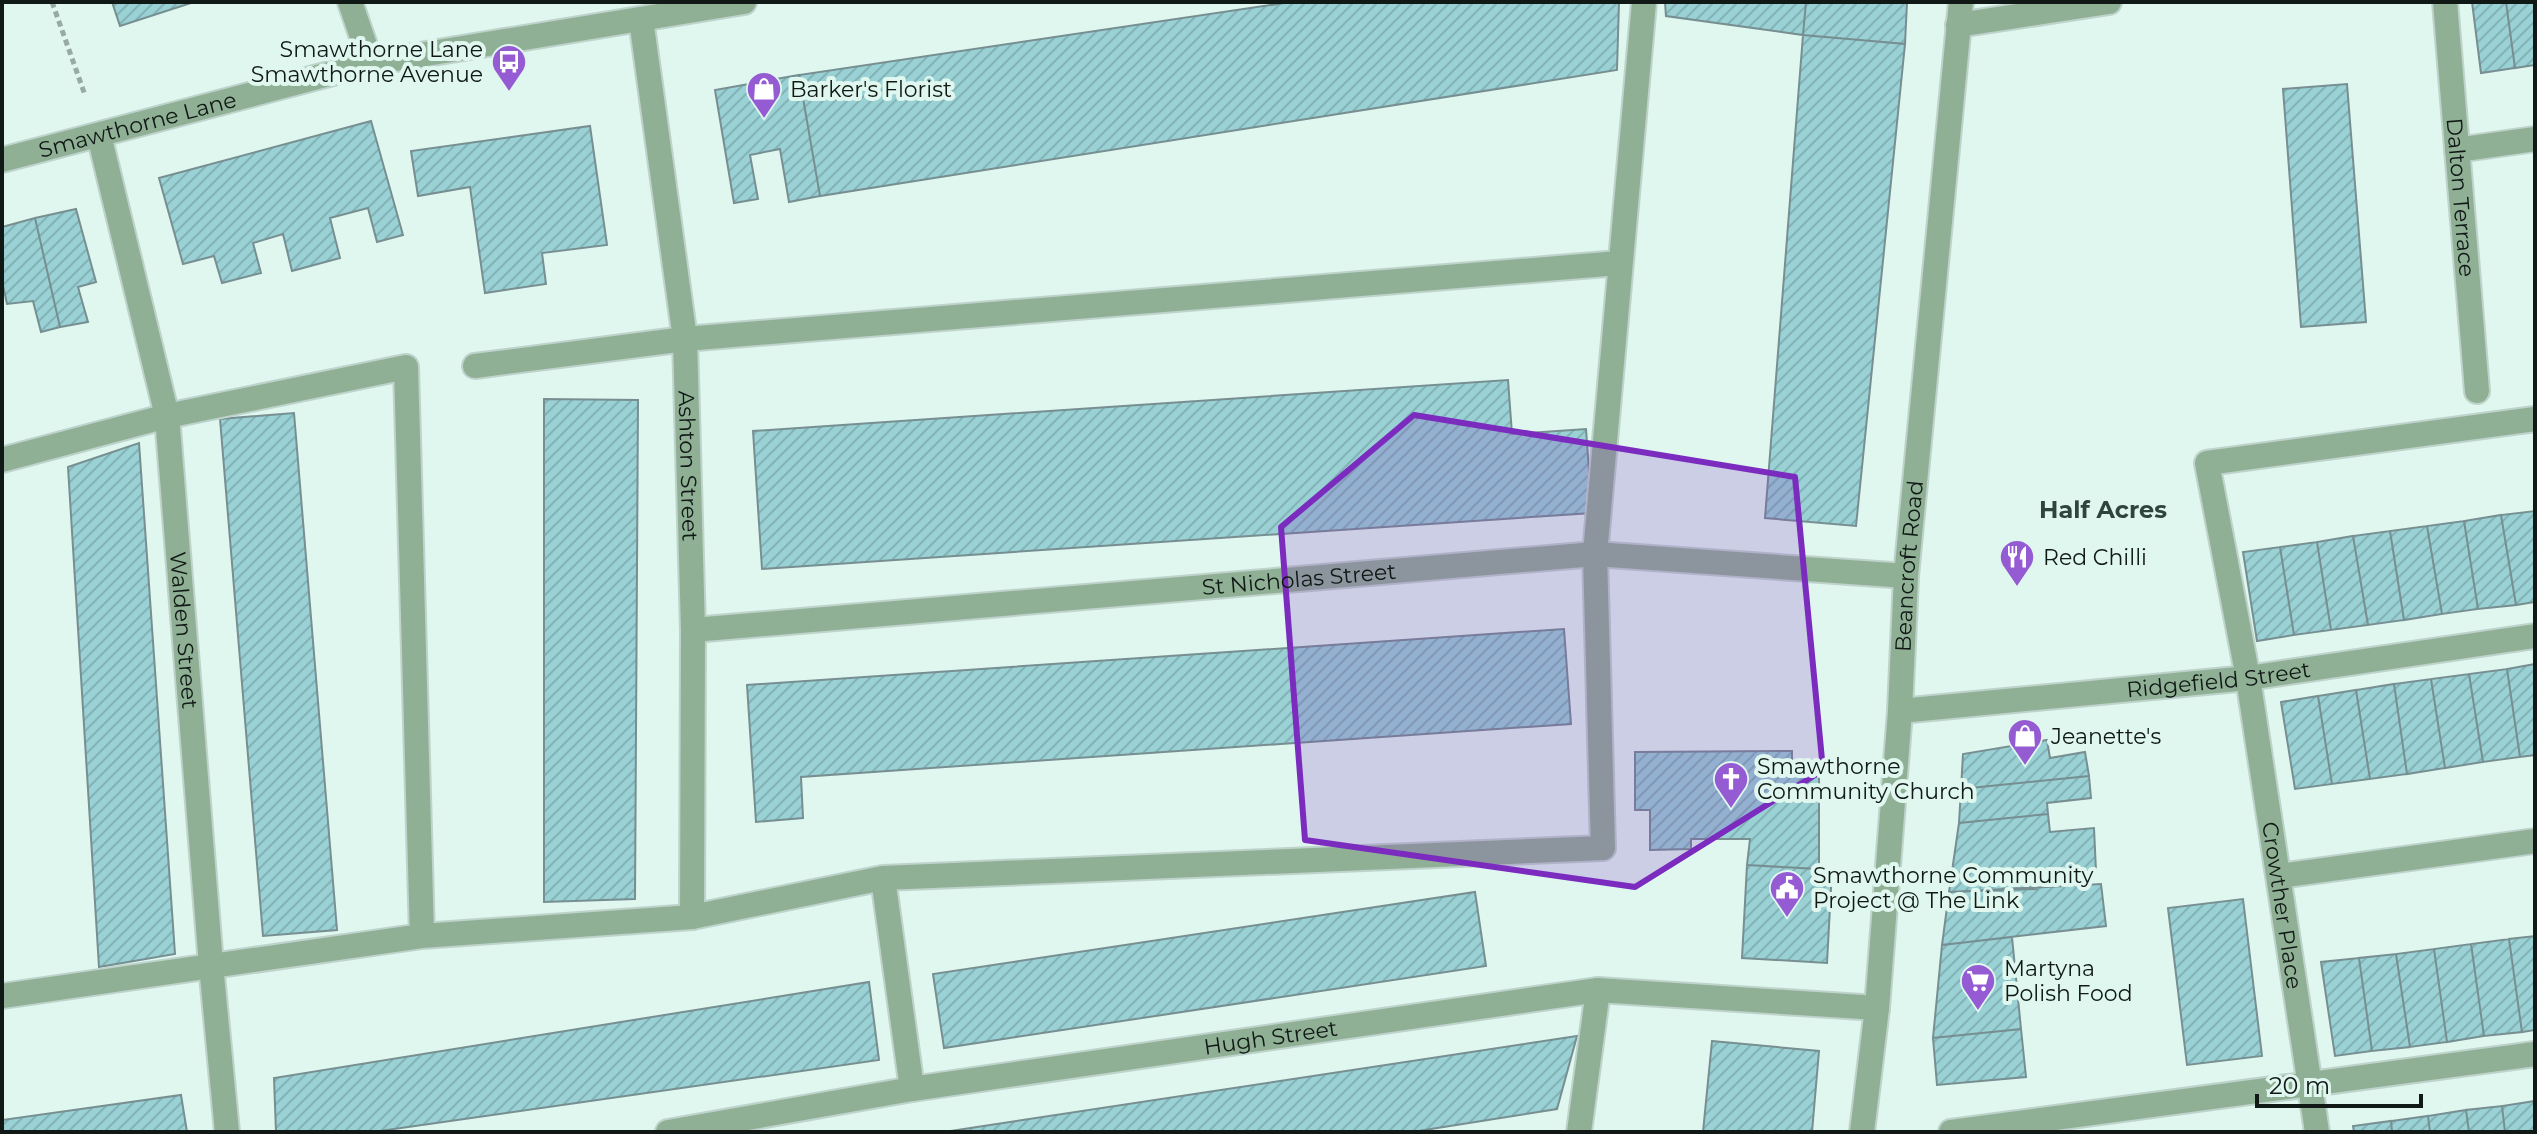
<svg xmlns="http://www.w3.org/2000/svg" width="2537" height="1134" font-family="Montserrat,sans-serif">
<defs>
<pattern id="building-hatch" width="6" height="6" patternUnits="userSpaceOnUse" patternTransform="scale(2)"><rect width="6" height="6" fill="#99d1d5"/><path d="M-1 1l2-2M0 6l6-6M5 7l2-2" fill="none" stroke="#83b3b6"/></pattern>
</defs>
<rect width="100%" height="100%" fill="#dff7ef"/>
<!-- building -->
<path fill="url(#building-hatch)" stroke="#778f91" stroke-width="2" d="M112,2H194L120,26Z
M1291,2H1619L1617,70L820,196L799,75Z
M1665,2H1806L1803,35L1666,16Z
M1806,2H1907L1905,44L1803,35Z
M2472,2H2506L2515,68L2481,73Z
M2506,2H2535V65L2515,68Z
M1803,35L1905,44L1856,526L1765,518Z
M799,75L820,196L789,202L780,149L750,155L758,199L734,203L715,90Z
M2347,84L2366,322L2301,327L2283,89Z
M371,121L403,235L377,242L368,208L330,218L340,258L292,271L283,234L253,243L261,273L222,283L214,256L183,264L159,178Z
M590,126L607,245L542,253L546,284L485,293L470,187L418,196L411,151Z
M76,209L96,282L78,287L88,322L60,327L35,218Z
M35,218L60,327L41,332L33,301L7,304L2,281V227Z
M1508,380L1512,434L1586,429L1592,513L762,569L753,431Z
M544,399L638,400L635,899L544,902Z
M294,413L337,930L263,936L220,419Z
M139,443L175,954L99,967L68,467Z
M2535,511V602L2516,605L2501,515Z
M2501,515L2516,605L2478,609L2464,521Z
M2464,521L2478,609L2442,614L2427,526Z
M2427,526L2442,614L2404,620L2390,531Z
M2390,531L2404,620L2368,625L2353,536Z
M2353,536L2368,625L2331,630L2317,542Z
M2317,542L2331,630L2294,635L2280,547Z
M2280,547L2294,635L2257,641L2243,552Z
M1564,629L1571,724L801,777L803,818L756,822L747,685Z
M2535,664V755L2520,757L2507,669Z
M2507,669L2520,757L2483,762L2469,674Z
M2469,674L2483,762L2445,768L2431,679Z
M2431,679L2445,768L2407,774L2394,684Z
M2394,684L2407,774L2370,779L2356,690Z
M2356,690L2370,779L2332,784L2318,696Z
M2318,696L2332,784L2295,789L2281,702Z
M2047,740L2050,758L2085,752L2089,776L1961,789L1963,754Z
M1792,751V773H1819V869L1747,865L1750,839H1691V849L1650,850V810H1635V752Z
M2089,776L2091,798L2047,803L2048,814L1959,823L1961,789Z
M2048,814L2050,832L2094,828L2096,871L2036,874L2037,889L1949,892L1959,823Z
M1747,865L1832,870L1827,963L1742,958Z
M2101,884L2106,926L1942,945L1949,892Z
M1475,892L1486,966L944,1048L933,974Z
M2243,899L2262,1056L2187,1065L2168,908Z
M2535,936V1030L2522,1032L2509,939Z
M2012,937L2021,1029L1933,1038L1942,945Z
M2509,939L2522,1032L2484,1036L2471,944Z
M2471,944L2484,1036L2447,1042L2434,949Z
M2434,949L2447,1042L2410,1047L2396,954Z
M2396,954L2410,1047L2372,1051L2359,958Z
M2359,958L2372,1051L2335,1056L2321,962Z
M869,982L879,1060L373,1132H276L274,1078Z
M2021,1029L2026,1077L1937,1085L1933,1038Z
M1577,1036L1557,1109L1412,1132H944Z
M1712,1041L1819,1051L1812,1132H1703Z
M181,1095L187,1132H2V1120Z
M2535,1101V1132H2505L2502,1106Z
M2502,1106L2505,1132H2469L2466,1110Z
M2466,1110L2469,1132H2430L2428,1116Z
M2428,1116L2430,1132H2392L2391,1121Z
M2391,1121L2392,1132H2354L2353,1126Z"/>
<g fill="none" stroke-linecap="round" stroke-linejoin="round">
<defs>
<path id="lane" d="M2457,150L2535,139
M475,366L685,339L1619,263
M2,460L167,416L406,367L422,936
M2248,678L2207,463L2535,419
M2279,876L2535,841
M883,878L912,1089
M2,996L422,936L692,917L883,878L1603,848L1595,554L1644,2
M1579,1132L1598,990"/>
<g id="street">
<path d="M350,2L371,63"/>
<path id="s1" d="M2445,2L2477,391"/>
<path id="s2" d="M641,19L685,339L693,630L692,917"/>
<path d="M1958,25L2109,2"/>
<path id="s3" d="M99,135L167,416L211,965L227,1132"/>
<path id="s4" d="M2,160L371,63L744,2"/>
<path id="s5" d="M693,630L1595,554L1906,576"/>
<path id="s6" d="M2248,678L2317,1132"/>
<path id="s7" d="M1900,711L2248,678L2535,636"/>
<path id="s8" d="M668,1132L912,1089L1598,990L1877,1008"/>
<path id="s9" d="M1862,1132L1877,1008L1900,711L1906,576L1961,2"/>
<path d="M1951,1132L2535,1054"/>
</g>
</defs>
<!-- lane casing -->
<use href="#lane" stroke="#bed3cc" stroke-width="28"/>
<!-- street casing -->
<use href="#street" stroke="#bed3cc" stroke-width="28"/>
<!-- path -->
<path stroke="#97aaa4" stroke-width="5" stroke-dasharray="6 4" stroke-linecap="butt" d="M52,2L85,95"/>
<!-- lane -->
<use href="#lane" stroke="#90b095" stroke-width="24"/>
<!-- street -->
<use href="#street" stroke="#90b095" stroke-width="24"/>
</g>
<!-- marked area -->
<path fill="#7b2cbf" fill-opacity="0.2" stroke="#7b2cbf" stroke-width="6" stroke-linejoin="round" d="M1414,415L1795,477L1823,770L1635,887L1305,840L1281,527Z"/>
<!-- icons -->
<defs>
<symbol id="bus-pin" viewBox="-11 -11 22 30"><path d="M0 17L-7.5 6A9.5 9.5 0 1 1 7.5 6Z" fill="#955bd2" stroke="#dff7ef"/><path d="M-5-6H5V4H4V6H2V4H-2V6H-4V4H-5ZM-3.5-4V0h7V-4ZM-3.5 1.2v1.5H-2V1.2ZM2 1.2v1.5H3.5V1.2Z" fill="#fff"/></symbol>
<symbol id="shop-pin" viewBox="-11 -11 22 30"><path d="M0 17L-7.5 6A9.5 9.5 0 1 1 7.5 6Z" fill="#955bd2" stroke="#dff7ef"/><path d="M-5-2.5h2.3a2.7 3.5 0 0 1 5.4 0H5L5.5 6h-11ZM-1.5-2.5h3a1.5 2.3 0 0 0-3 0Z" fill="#fff"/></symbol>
<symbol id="restaurant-pin" viewBox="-11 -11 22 30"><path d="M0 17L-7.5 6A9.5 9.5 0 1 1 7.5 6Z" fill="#955bd2" stroke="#dff7ef"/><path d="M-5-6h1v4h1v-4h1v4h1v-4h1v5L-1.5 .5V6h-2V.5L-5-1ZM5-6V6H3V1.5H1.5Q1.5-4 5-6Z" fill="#fff"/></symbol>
<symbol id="church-pin" viewBox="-11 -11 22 30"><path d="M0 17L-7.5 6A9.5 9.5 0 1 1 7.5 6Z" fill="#955bd2" stroke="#dff7ef"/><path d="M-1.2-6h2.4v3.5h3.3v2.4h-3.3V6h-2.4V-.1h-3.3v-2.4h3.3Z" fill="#fff"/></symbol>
<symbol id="civic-pin" viewBox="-11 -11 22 30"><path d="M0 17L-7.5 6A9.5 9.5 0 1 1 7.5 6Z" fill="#955bd2" stroke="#dff7ef"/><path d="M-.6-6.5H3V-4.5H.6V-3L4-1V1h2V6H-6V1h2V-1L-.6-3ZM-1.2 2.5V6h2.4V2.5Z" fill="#fff"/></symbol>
<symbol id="supermarket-pin" viewBox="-11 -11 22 30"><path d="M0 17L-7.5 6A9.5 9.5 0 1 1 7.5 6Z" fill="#955bd2" stroke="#dff7ef"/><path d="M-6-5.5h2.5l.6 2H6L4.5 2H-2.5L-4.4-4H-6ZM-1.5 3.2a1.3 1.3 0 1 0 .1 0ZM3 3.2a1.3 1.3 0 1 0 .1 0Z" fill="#fff"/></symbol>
</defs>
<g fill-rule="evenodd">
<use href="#bus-pin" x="489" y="42" width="40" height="54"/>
<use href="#shop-pin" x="744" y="69" width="40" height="54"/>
<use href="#restaurant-pin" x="1997" y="537" width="40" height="54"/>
<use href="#shop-pin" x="2005" y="716" width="40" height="54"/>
<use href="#church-pin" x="1711" y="759" width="40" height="54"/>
<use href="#civic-pin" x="1767" y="868" width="40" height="54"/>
<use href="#supermarket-pin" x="1958" y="961" width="40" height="54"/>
</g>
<g text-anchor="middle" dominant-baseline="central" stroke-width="8" stroke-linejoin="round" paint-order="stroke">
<!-- poi labels -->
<g font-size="22" fill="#101916" stroke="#dff7ef" text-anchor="start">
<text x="483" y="49" text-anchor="end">Smawthorne Lane<tspan x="483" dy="25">Smawthorne Avenue</tspan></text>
<text x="790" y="89">Barker's Florist</text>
<text x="2043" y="557">Red Chilli</text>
<text x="2051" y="736">Jeanette's</text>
<text x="1757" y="766">Smawthorne<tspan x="1757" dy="25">Community Church</tspan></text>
<text x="1813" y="875">Smawthorne Community<tspan x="1813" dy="25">Project @ The Link</tspan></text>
<text x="2004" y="968">Martyna<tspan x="2004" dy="25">Polish Food</tspan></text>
</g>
<!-- street labels -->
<g font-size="22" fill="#101916" stroke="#dff7ef">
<text stroke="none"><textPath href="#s4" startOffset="140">Smawthorne Lane</textPath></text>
<text stroke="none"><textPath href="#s1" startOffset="196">Dalton Terrace</textPath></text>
<text stroke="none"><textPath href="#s2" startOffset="450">Ashton Street</textPath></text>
<text stroke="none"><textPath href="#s9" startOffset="568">Beancroft Road</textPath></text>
<text stroke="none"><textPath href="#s5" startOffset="608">St Nicholas Street</textPath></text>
<text stroke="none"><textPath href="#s3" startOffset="504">Walden Street</textPath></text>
<text stroke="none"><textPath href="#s7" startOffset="320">Ridgefield Street</textPath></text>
<text stroke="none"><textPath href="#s6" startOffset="230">Crowther Place</textPath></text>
<text stroke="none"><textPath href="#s8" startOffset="610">Hugh Street</textPath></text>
</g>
<!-- neighbourhood labels -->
<g font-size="24" font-weight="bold" fill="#30443e" stroke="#dff7ef">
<text x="2103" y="509">Half Acres</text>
</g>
</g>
<!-- border -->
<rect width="2537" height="1134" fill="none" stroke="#101916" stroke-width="8"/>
<!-- scale -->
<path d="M2257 1094v12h164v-12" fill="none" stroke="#101916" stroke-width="4"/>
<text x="2269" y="1094" font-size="24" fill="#101916" stroke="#dff7ef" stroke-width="6" paint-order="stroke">20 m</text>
</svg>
